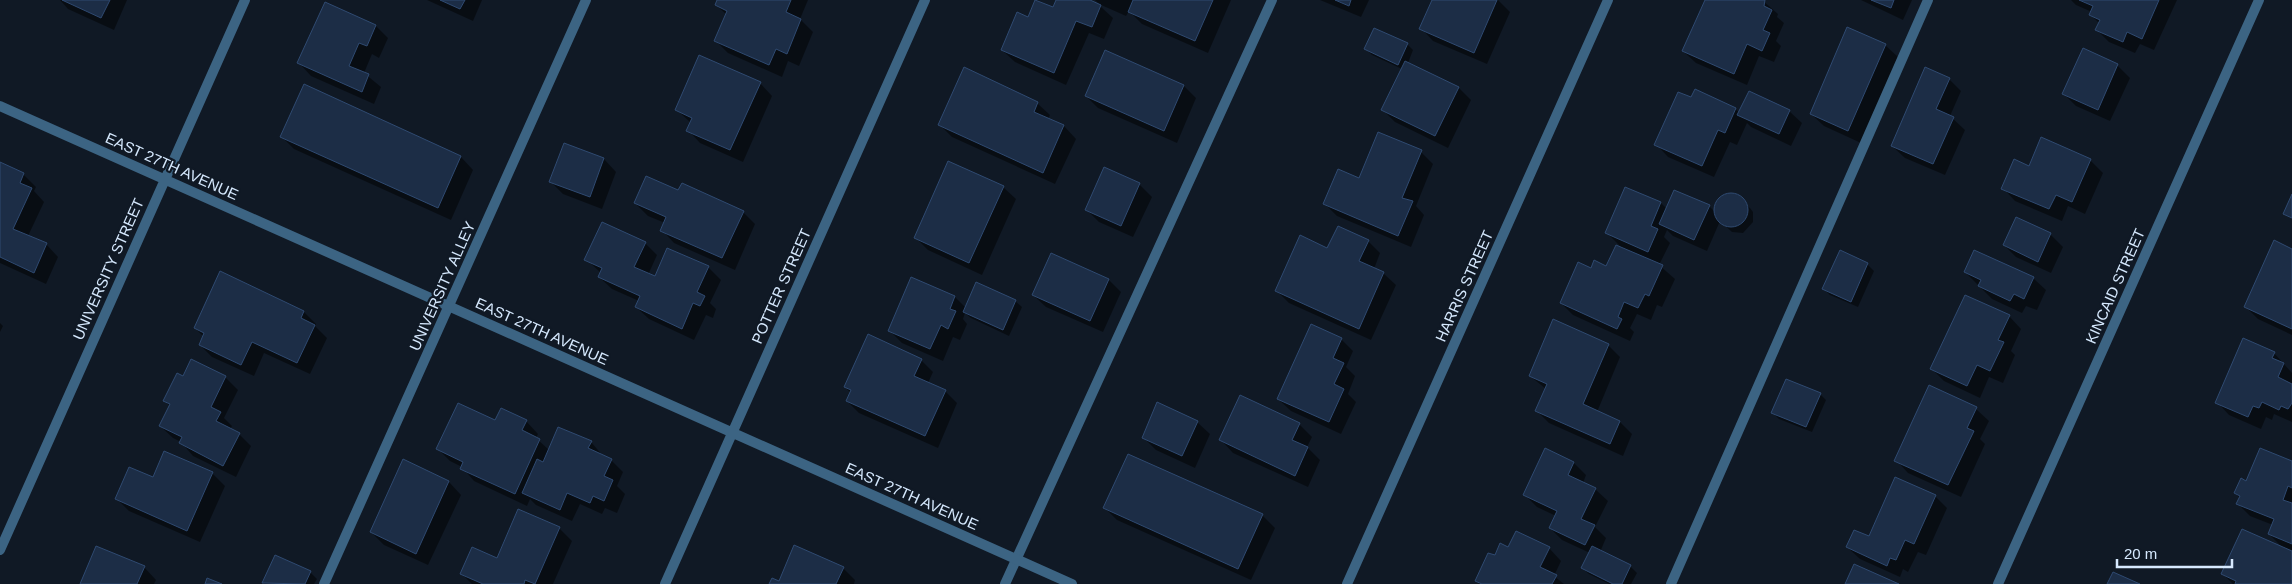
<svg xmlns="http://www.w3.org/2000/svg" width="2292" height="584" font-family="Helvetica,sans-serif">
<rect width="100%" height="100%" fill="#101925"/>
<!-- shadow -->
<path fill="#0007" d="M60,0H127L114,30L68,9Z
M427,0H482L473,21Z
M718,0H808L800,19L813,32L799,66L788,61L782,77L728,53L716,41L727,15L716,5Z
M1036,0L1054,8L1057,0H1086L1100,6L1113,18L1104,39L1089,33L1066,85L1015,62L1002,50L1028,19Z
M1095,0H1231L1208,53L1142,24L1129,11L1126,16L1099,4Z
M1320,0H1369L1361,17Z
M1433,0H1498L1510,12L1487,64L1433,41L1421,28Z
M1706,0H1762L1778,14L1777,17L1784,23L1776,41L1781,46L1774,62L1759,56L1747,85L1696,63L1683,51Z
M1861,0H1912L1903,20Z
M2071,0H2177L2154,50L2140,44L2135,53L2109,42L2097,30L2100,24L2091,15L2092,12L2076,5Z
M325,3L376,26L388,38L379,58L372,54L364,73L381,87L374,104L311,76L299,63Z
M1407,44L1413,50L1408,63L1459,88L1471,100L1448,148L1395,122L1383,110L1402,69L1372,55L1366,49Z
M1885,45L1898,57L1861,143L1824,126L1811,114Z
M2117,65L2130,78L2110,121L2076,106L2064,94Z
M1949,79L1961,91L1950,116L1965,130L1945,175L1905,158L1892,146Z
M760,83L772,96L743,162L700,143L688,130L691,123L677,110Z
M304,86L461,157L473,170L451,220L294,149L281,136Z
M1184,86L1196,98L1177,143L1098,108L1086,96Z
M1692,99L1735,109L1740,113L1789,111L1802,123L1791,146L1751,127L1747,123L1737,145L1730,142L1714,177L1668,157L1656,144Z
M1037,103L1050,115L1048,119L1064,126L1076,139L1055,184L952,137L939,124Z
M565,145L604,159L616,172L602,209L563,194L551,182Z
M1421,152L1433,164L1416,206L1424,215L1411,247L1337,216L1325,204L1359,179Z
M2090,160L2103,173L2085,214L2068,206L2062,221L2015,201L2003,188L2030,167Z
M0,164L23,174L36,187L34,191L44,202L28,236L46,244L58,257L46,284L0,263Z
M1139,184L1152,197L1133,237L1099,222L1086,209Z
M1003,187L1016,199L982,275L928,250L916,238Z
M1626,188L1661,203L1667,209L1709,206L1717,214L1715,208L1721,199L1735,196L1750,208L1753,212V222L1743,233L1732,232L1720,221L1707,251L1673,236L1667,230L1664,237L1670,243L1659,265L1675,279L1662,307L1657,305L1651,320L1637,314L1630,328L1634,332L1630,341L1573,315L1561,303L1607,267L1623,249L1606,232Z
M679,192L743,212L755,224L735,270L674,243L662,230L665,223L648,216L635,203Z
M2050,234L2063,247L2051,273L2016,257L2004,245Z
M1368,241L1380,253L1374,269L1383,273L1396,285L1371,340L1289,303L1276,290L1328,250Z
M645,243L657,255L648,275L655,278L708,267L721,280L710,303L716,309L713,318L706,315L694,340L649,319L636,307L639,301L612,289L599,277L601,273L586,259Z
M2292,250V335L2258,319L2245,306Z
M1840,252L1867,264L1874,271L1858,307L1830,295L1824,289Z
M1052,254L1109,280L1121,292L1103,332L1046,307L1033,295Z
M1965,272L2033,278L2046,290L2037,310L2026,306L2022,313L1992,299Z
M221,273L304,312L316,324L315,326L327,338L310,374L264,353L254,376L212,357L200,345L204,337L195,328Z
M955,297L966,308L1015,301L1022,307L1009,336L971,318L965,313L963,319L967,324L960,340L953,337L943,361L902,343L889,330Z
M2009,316L2021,329L2011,351L2015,355L2003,383L1989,377L1980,398L1944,381L1932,369Z
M0,323L3,326L0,332Z
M1341,339L1353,351L1346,367L1355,376L1348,394L1356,402L1341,434L1291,411L1278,399Z
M1608,345L1620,357L1597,412L1620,422L1632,434L1623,456L1549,423L1536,410L1546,389L1530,376Z
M2274,353L2292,373V422L2274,414L2272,420L2266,417L2261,429L2229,415L2217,402Z
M921,360L933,372L928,383L945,391L957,403L938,448L859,413L847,401L851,393L845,387Z
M192,361L226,378L238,390L224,418L232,426L230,429L239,434L251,446L236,477L193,456L181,442L173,438L160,426L170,406L164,400L183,378Z
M1929,387L1976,409L1989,421L1980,439L1985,444L1961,497L1908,473L1896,460Z
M1820,394L1826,400L1812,432L1779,419L1772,412Z
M1240,397L1299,424L1312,437L1307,447L1320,460L1308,487L1233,453L1221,440Z
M526,421L538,434L536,438L549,450L591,442L603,456L611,460L623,472L617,486L625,494L617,513L605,508L602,514L580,504L572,521L536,505L530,499L527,506L474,481L462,467L450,461L438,449L496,422Z
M1197,422L1210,434L1195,468L1156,450L1144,438Z
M1546,450L1574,463L1586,475L1583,483L1595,489L1608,501L1595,527L1606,538L1600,552L1630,566L1637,573L1631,584H1609L1589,574L1582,568L1590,553L1562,540L1550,528L1556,516L1537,507L1525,495Z
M1129,456L1262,515L1275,528L1251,580L1117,520L1105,508Z
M404,461L449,482L461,495L428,565L384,545L371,532Z
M2292,463V584H2233L2223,574L2284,549L2269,534L2273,525L2250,516L2238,504L2240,498L2235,493L2247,482Z
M212,473L225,486L200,542L129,511L117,499L154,479Z
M1935,496L1947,508L1926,555L1918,552L1908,572L1903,569L1900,577L1860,559L1847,547L1869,538Z
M559,528L572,541L553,584H472L462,574L498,560Z
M1549,548L1561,561L1554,576L1564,584H1480L1476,580L1495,557L1509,549Z
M276,556L310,572L317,579L314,584H264Z
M144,567L156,580L154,584H81Z
M843,568L855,580L854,584H771Z"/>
<!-- building -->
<path fill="#1c2d46" stroke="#2f4a71" d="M62,0H110L101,18Z
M440,0H465L460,9Z
M717,0H791L786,12L801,19L787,54L776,49L769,65L714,41L727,11L715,5Z
M1035,0L1053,7L1056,0H1090L1101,5L1092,27L1076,21L1054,73L1001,50L1017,12L1028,17Z
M1133,0H1213L1195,41L1128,12Z
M1335,0H1351L1349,6Z
M1432,0H1497L1474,53L1419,29Z
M1705,0H1765L1764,6L1772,10L1763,30L1770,33L1762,51L1747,44L1734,74L1682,51Z
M1871,0H1894L1891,8Z
M2079,0H2159L2142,39L2127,32L2123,42L2095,30L2100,20L2089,15L2093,6Z
M325,2L376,25L367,46L359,43L349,66L369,74L362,92L297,63Z
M1847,27L1886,44L1848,131L1810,114Z
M1374,28L1408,43L1398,65L1364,49Z
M2083,48L2118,64L2098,110L2062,94Z
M1105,50L1184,85L1164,131L1085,96Z
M699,55L761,82L730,150L686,131L692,118L675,110Z
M1405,61L1459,87L1435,136L1381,110Z
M964,67L1038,102L1034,112L1064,125L1043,173L938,125Z
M1925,67L1950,78L1936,109L1954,117L1933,164L1891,146Z
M304,84L461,156L438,208L280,137Z
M1695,89L1736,108L1725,133L1718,130L1702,166L1654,145L1678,92L1691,97Z
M1749,91L1790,110L1779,134L1737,115Z
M1378,132L1422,150L1402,198L1413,201L1398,236L1323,204L1338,169L1359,178Z
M2041,137L2091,159L2072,202L2056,195L2049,209L2001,189L2014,159L2029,166Z
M564,143L604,158L590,197L549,182Z
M948,161L1004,186L969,263L914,238Z
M0,162L24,173L20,183L32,188L13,229L47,243L34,273L0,257Z
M1104,167L1140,183L1121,226L1085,210Z
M646,176L678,190L682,183L744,211L722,258L660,231L666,217L634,203Z
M1625,187L1661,202L1651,226L1658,229L1648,252L1605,233Z
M1674,190L1710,205L1694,240L1659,224Z
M1714 210a17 17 0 1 1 34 0a17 17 0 1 1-34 0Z
M2292,194V218L2283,214Z
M2016,217L2051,233L2038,262L2003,245Z
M602,222L646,242L634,267L655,276L667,248L709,266L697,292L705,296L700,306L693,303L682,329L635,307L640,296L598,277L602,268L584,260Z
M1338,226L1369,240L1359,261L1384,272L1359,329L1275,291L1300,235L1327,248Z
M2274,240L2292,249V329L2244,307Z
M1616,245L1663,265L1649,296L1645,294L1638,308L1624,302L1618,317L1622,319L1617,329L1560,303L1578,262L1591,268L1594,260L1606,266Z
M1840,250L1868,263L1851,302L1822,289Z
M1974,250L2034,277L2024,299L2014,294L2010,301L1978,286L1981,280L1964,272Z
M1051,253L1109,279L1090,321L1032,295Z
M220,271L304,311L301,318L315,325L297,363L252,342L241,365L199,345L204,333L194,328Z
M911,277L955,296L950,309L956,311L948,329L941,325L930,349L888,331Z
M976,282L1016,300L1003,330L963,312Z
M1965,295L2010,315L1998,340L2004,342L1990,371L1977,365L1967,386L1930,369Z
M1553,319L1609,344L1583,404L1620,421L1610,444L1535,411L1547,384L1529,376Z
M1311,324L1342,338L1333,358L1344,363L1334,384L1344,389L1329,422L1277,399Z
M868,334L922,359L914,376L946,390L925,436L846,401L851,390L844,387Z
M2243,338L2275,352L2272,358L2284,363L2278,377L2292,384V403L2288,409L2281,406L2279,410L2262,402L2259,408L2253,406L2248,417L2215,403Z
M191,359L226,376L211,407L221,412L216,421L240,433L223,466L179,443L182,437L159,426L170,404L163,401L177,373L183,376Z
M1786,379L1821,393L1806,427L1771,413Z
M1929,385L1977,407L1967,428L1974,431L1948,485L1894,461Z
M1240,395L1300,423L1292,440L1308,447L1295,476L1219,440Z
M1157,402L1198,421L1182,456L1142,438Z
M458,403L495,420L501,408L527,420L522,430L540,439L515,494L460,469L463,462L436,449Z
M558,427L592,441L588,448L612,459L604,476L613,480L604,501L593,496L590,503L567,493L560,510L522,493L537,459L543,462Z
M1545,448L1574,462L1568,475L1596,488L1581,519L1595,525L1585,545L1549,528L1557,511L1523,495Z
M2260,448L2292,461V488L2288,486L2283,500L2292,503V544L2268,534L2274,519L2236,504L2240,496L2234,493L2241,478L2246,481Z
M164,451L213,472L187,531L115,499L129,467L153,477Z
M1128,454L1263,514L1238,569L1103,508Z
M403,459L449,481L416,554L370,532Z
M1895,477L1936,495L1914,544L1905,540L1896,560L1890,558L1887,566L1846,547L1854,530L1869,536Z
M518,509L560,527L535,584L525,580L524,584H483L460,574L472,547L497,558Z
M2242,529L2292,551V584H2235L2236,581L2221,574Z
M1516,531L1550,547L1540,567L1557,575L1552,584H1482L1475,581L1488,553L1495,555L1500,543L1508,547Z
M794,545L844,567L836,584H769L772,578L779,581Z
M96,546L145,566L137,584H80Z
M1592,546L1631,565L1622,584H1613L1581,568Z
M275,555L311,571L305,584L262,583Z
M1854,564L1899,584H1845Z
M2113,572L2140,584H2107Z
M207,578L222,584H205Z"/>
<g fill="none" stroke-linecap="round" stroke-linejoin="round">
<!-- lane -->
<path stroke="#3c6483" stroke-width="10" d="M324,584L586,0
M1005,584L1272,0
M1671,584L1928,0"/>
<!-- street -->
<path stroke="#3c6483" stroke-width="10" d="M0,106L1072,584
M0,550L245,0
M665,584L925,0
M1347,584L1608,0
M1998,584L2259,0"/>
</g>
<g text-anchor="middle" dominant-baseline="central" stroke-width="4.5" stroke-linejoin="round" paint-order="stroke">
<!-- street labels -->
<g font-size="15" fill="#d6e9fe" stroke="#101925">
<text transform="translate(172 166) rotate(24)">EAST 27TH AVENUE</text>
<text transform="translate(108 269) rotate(-66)">UNIVERSITY STREET</text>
<text transform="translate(442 286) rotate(-66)">UNIVERSITY ALLEY</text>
<text transform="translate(781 286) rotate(-66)">POTTER STREET</text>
<text transform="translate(1464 286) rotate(-66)">HARRIS STREET</text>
<text transform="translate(2115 286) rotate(-66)">KINCAID STREET</text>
<text transform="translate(542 331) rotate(24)">EAST 27TH AVENUE</text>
<text transform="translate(912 496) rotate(24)">EAST 27TH AVENUE</text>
</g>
</g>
<!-- scale -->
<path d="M2117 559v8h115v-8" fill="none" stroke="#d6e9fe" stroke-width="2.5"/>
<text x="2124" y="559" font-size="15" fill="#d6e9fe" stroke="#101925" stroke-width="4" paint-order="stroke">20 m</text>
</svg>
